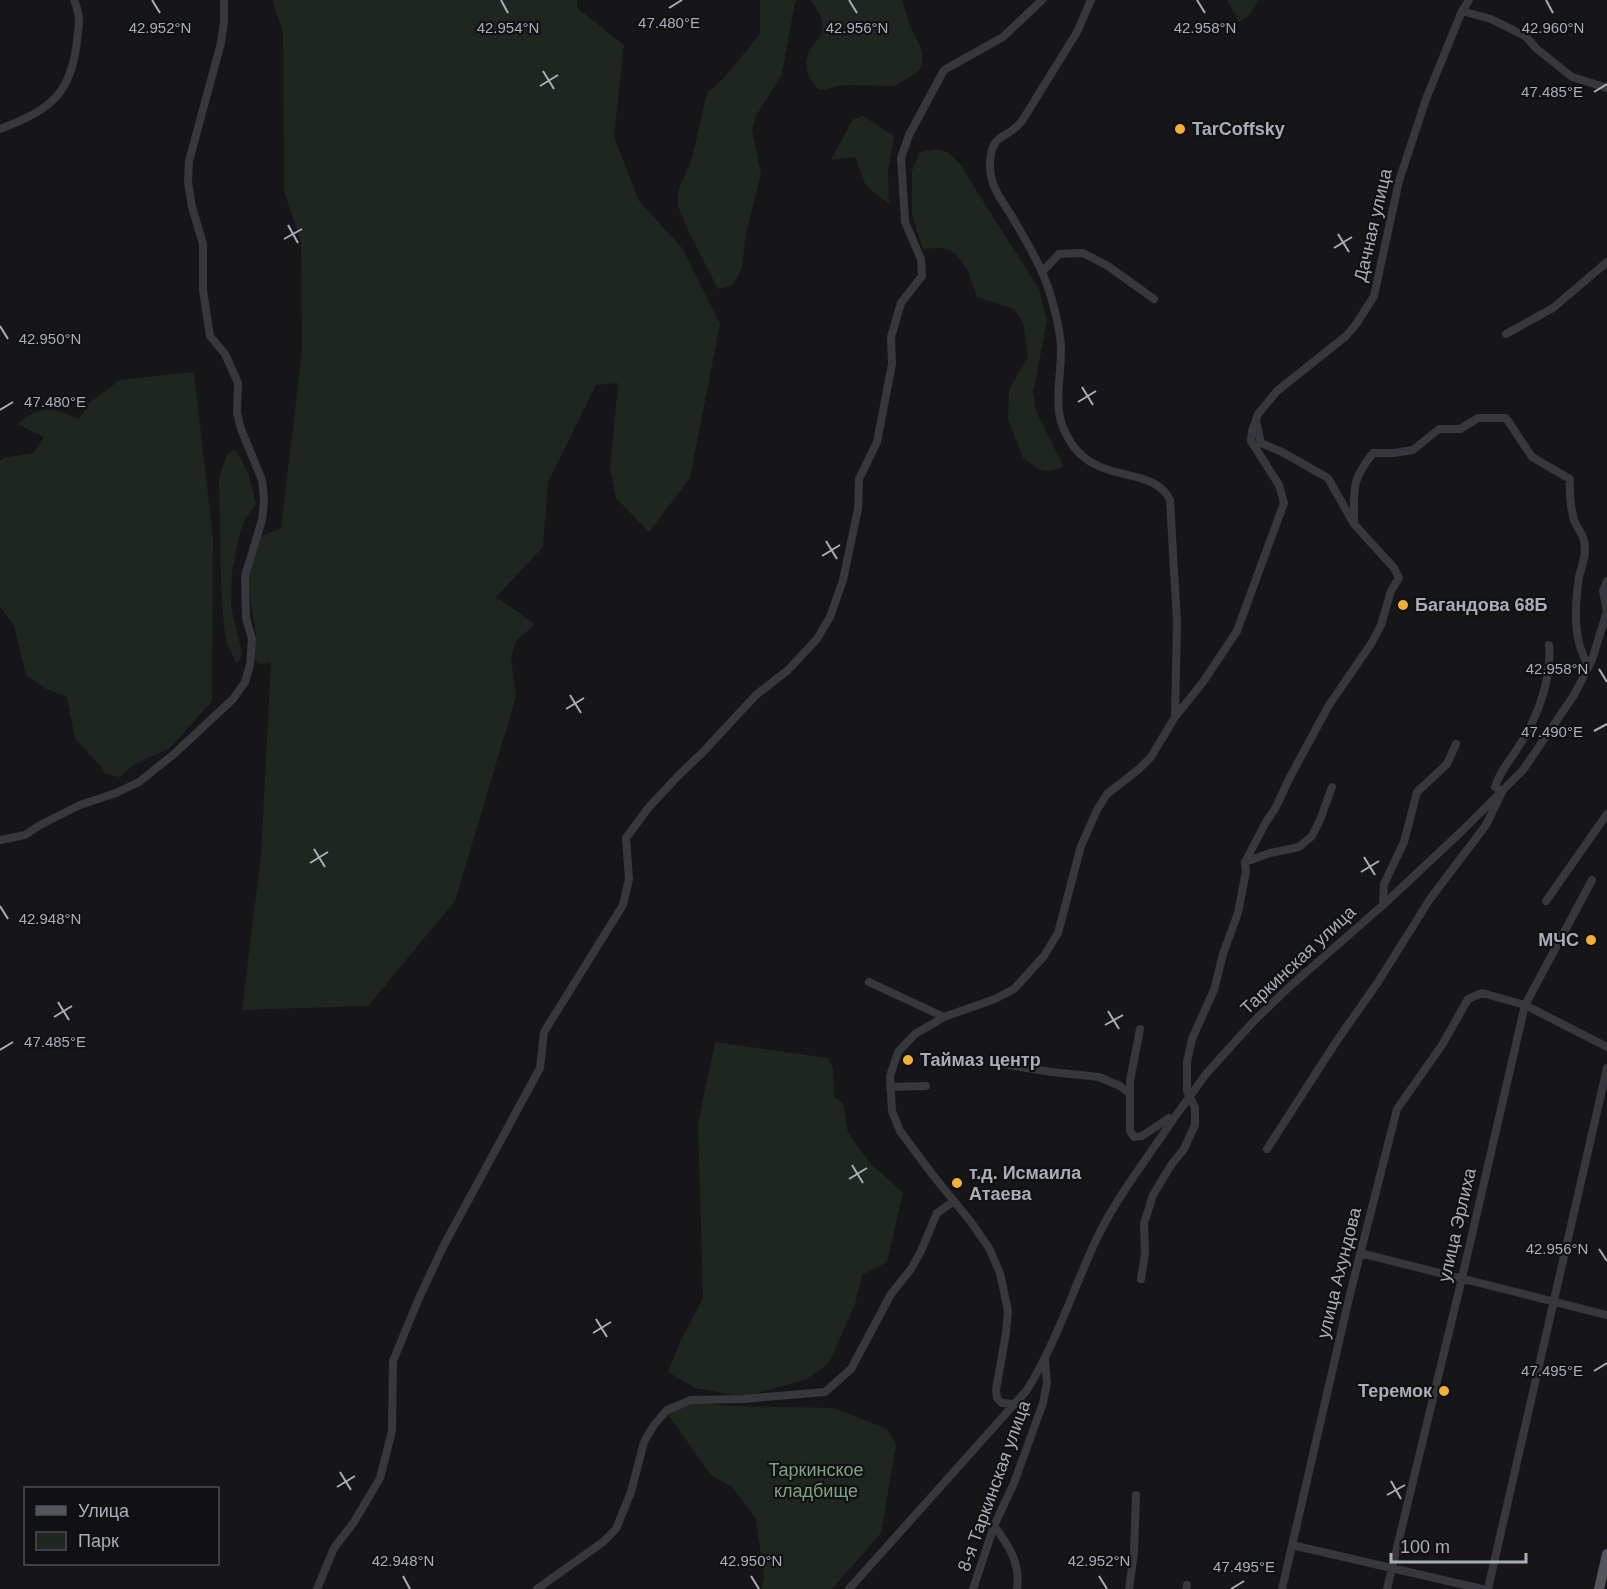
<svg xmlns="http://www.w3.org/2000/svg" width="1607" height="1589" font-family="Helvetica,sans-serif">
<rect width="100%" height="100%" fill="#161618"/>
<!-- green -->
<path fill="#1e261f" d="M272,0H577V8L624,45L614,137L639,201L683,249L720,324L690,478L649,532L616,498L610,469L618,383L596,385L548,482L543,547L496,597L535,624L516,641L511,658L516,697L455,901L368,1006L242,1010L261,856L271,662L261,664L254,659L256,636L248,580L260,537L281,528L302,351L301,242L284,191L283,32Z
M760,0H797L795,2L782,74L756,116L752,130L761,173L746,233L742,268L733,285L718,289L686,226L678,206V191L692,159L707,92L723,79L760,34Z
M810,0H902L909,23L922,51V66L915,74L894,86L845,85L820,90C808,81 803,67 809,52C812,45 820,38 822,31C824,18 817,9 810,0Z
M1227,0H1258L1250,15L1239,22Z
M863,116L894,136L888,170L889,204L866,186L855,157L831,160L853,119Z
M936,149L949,153L959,163L1039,289L1047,321L1033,393L1036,411L1064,467L1050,471L1038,469L1023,458L1008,419L1009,390L1028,357L1023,322L1014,309L977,297C971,280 964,252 943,248C937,247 929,249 923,249L912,216V171L920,152Z
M194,372L213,539L212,701L170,748L135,764L119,777L105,774L101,766L75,739L67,697L46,689L26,675L14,625L0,607V461L3,458L33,453L44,437L18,424C42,403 53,408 79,419L89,403L120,380Z
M233,450L237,451L249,475L256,504L245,519L239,536L232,573L231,607L242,653L240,660L236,663L227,644L224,627L221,582L219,478L227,455Z
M715,1042L828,1058L833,1068L834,1097L843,1103L848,1133L870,1163L903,1193L887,1262L862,1275L855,1304L829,1363L807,1379L754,1394L735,1395L695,1388L668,1372L681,1340L703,1298L698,1124Z
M692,1402L730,1406L833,1408L885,1428L890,1433L896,1445L881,1533L832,1589H761L764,1578L756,1519L732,1487L711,1475L667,1413Z"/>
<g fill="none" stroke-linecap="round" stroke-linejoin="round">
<!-- minor -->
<path stroke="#37383d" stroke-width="8" d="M1462,11L1491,19L1525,36L1537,49L1572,77L1607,88
M0,129C49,110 71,96 77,41C79,23 81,17 74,0
M1043,271L1059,254L1083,253L1108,266L1154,299
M1506,334L1553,308L1607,262
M1354,522C1354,488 1351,481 1373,453H1394L1413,450L1439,429H1460L1478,418H1506L1532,457L1570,479C1569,494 1570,505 1574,520C1579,532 1585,535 1585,550C1585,559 1581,568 1579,577C1575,606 1572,641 1589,666
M1607,612L1603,591L1607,581
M1175,717L1203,682L1237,631L1284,503L1279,485L1251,441L1252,431L1258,414L1277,391L1346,336L1357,323L1374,296L1399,181L1426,99L1462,11L1469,0
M0,840L25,835L40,825L80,805L116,793L139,782L174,754L233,699L245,682L250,665L252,639L246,618L245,576L262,520L264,500L262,480L241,429L237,413L238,383L225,354L210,336L203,290V244L192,207L188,182L189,161L221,43L224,22V0
M1245,862L1270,853L1299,847L1312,836L1320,820L1332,787
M1546,901L1607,814
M1383,905L1384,884L1404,842L1417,792L1447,764L1456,744
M869,982L944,1017
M1140,1029L1130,1081V1131L1134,1137L1142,1136L1169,1118L1172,1121
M996,1063L1051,1072L1099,1077L1120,1086L1130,1094
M1206,1074L1252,1023L1287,989L1383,905L1462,831L1523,770L1574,695L1592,660L1607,611
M890,1087L926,1086
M1267,1149L1336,1042L1378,982L1430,899L1486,825L1502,792L1495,787C1500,770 1512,758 1521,743C1538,716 1552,677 1549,645
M1360,1253L1607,1315
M1141,1279L1145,1254L1144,1223L1149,1208L1153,1195L1171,1165L1184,1149L1195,1125V1108L1187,1091V1062L1192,1039L1214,990L1223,954L1238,913L1246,871L1245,862L1266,822L1276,807L1290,777L1329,705L1371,644L1381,625L1391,591L1399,578L1394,568L1354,524L1328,478L1282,452L1261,443L1256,421
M1015,1404L1002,1403L997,1398L996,1390L1006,1333L1008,1311L1000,1273L989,1248L971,1222L932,1174L900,1131L892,1111L890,1076L898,1052L915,1034L944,1017L995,999L1014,989L1044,956L1058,933L1081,846L1097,810L1107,794L1139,769L1151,757L1175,717L1177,622L1170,500C1154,466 1102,484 1074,447C1049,414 1061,387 1061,351C1061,333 1056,314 1051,297C1043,268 1026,241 1011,215C1001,199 990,186 990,166C990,131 1008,140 1022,121L1077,32L1091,0
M994,1526C1009,1545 1021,1565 1017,1589
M1292,1545L1482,1589
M317,1589L334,1548L354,1522L380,1478L392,1431L393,1361L419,1298L444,1245L540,1068L544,1032L623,905L629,879L626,838L649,807L678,776L703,752L756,695L788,670L817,639L830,617L843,580L858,509L859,479L877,442L892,364L891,337L901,303L922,276L921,259L905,222L901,158L909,135L944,70L1003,37L1042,0
M537,1589L603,1542L616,1529L631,1492L644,1442L654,1425L667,1410L691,1400L742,1399L825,1392L851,1369L891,1294L911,1269L921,1251L937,1213L954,1201
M849,1589L1027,1390C1056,1343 1073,1290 1096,1240C1116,1198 1146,1160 1172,1121
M973,1589L994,1526L1014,1483L1043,1403L1047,1383L1045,1360
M1129,1589L1134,1553L1136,1495
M1186,1589L1187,1585
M1282,1589L1350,1294L1397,1109L1442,1045L1468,999L1482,993L1525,1005L1607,1047
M1387,1589L1462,1278L1525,1005L1592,880
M1488,1589L1607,1068"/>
<!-- major -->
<path stroke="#53555c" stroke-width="10" d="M1599,1589L1607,1554"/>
<!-- minor-bridge -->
<path stroke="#37383d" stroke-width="8" d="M1172,1121L1206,1074"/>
</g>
<!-- ticks -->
<path fill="none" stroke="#a8adb8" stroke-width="2" d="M152,0L160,13M501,0L508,13M849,0L857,13M1197,0L1205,13M1546,0L1553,13M669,8L682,0M543,71L554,89M540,86L558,75M1594,92L1607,84M288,225L298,243M1338,234L1349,252M284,239L302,229M1334,248L1352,237M0,326L8,339M1082,387L1093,405M1078,402L1096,391M0,410L13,402M826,541L837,559M822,556L840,545M1599,669L1607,682M570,695L581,713M566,709L584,698M1594,731L1607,724M314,849L325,867M1364,857L1375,875M310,863L328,852M1361,872L1379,861M0,906L8,919M58,1002L69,1020M1108,1011L1119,1029M54,1017L72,1006M1105,1025L1123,1015M0,1050L13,1042M852,1165L863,1183M849,1179L867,1168M1599,1249L1607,1261M596,1319L607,1337M593,1333L611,1322M1594,1371L1607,1363M340,1472L351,1490M1391,1481L1401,1499M337,1487L355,1476M1387,1495L1405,1485M403,1576L410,1589M751,1576L759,1589M1099,1576L1107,1589M1231,1589L1244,1581"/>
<!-- markers -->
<g fill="#f2b134" stroke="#111113" stroke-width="2">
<circle cx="1180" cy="129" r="6"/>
<circle cx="1403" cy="605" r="6"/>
<circle cx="1591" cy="940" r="6"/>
<circle cx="908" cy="1060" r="6"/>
<circle cx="957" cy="1183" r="6"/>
<circle cx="1444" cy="1391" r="6"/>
</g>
<g text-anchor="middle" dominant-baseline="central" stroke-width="4.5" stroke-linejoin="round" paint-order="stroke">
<!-- poi labels -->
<g font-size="18" font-weight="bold" fill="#a8adb8" stroke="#111113" text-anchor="start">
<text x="1192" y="129">TarCoffsky</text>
<text x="1415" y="605">Багандова 68Б</text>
<text x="1579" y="940" text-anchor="end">МЧС</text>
<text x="920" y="1060">Таймаз центр</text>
<text x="969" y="1173">т.д. Исмаила<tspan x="969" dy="21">Атаева</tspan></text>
<text x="1432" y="1391" text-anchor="end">Теремок</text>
</g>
<!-- street labels -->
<g font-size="18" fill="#a8adb8" stroke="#111113">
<text transform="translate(1373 225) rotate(-77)">Дачная улица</text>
<text transform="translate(1298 960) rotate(-43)">Таркинская улица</text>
<text transform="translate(1457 1225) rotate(-77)">улица Эрлиха</text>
<text transform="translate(1339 1273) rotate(-76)">улица Ахундова</text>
<text transform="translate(994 1486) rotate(-70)">8-я Таркинская улица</text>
</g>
<!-- park labels -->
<g font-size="18" fill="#7fa381" stroke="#111113">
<text x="816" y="1470">Таркинское<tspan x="816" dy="21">кладбище</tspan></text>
</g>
</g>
<g font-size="15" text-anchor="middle" fill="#a8adb8" stroke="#111113" stroke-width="4.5" stroke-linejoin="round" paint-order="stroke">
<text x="669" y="28">47.480°E</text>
<text x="160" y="33">42.952°N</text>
<text x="508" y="33">42.954°N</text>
<text x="857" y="33">42.956°N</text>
<text x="1205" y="33">42.958°N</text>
<text x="1553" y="33">42.960°N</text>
<text x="1552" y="97">47.485°E</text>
<text x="50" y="344">42.950°N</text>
<text x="55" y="407">47.480°E</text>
<text x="1557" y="674">42.958°N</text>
<text x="1552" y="737">47.490°E</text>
<text x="50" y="924">42.948°N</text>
<text x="55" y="1047">47.485°E</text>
<text x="1557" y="1254">42.956°N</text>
<text x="1552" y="1376">47.495°E</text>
<text x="403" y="1566">42.948°N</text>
<text x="751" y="1566">42.950°N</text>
<text x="1099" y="1566">42.952°N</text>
<text x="1244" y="1572">47.495°E</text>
</g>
<!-- legend -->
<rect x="24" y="1487" width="195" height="78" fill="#111113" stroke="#4d4f55" stroke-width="1.5"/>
<rect x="36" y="1506" width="30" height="9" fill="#53555c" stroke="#4d4f55" stroke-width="1.5"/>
<text x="78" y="1517" font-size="18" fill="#a8adb8">Улица</text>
<rect x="36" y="1532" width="30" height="18" fill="#1e261f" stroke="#4d4f55" stroke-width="1.5"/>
<text x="78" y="1547" font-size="18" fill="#a8adb8">Парк</text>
<!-- scale -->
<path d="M1391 1553v9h135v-9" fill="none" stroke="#a8adb8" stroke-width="3"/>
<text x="1400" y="1553" font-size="18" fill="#a8adb8" stroke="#111113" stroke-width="4.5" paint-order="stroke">100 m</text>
</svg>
